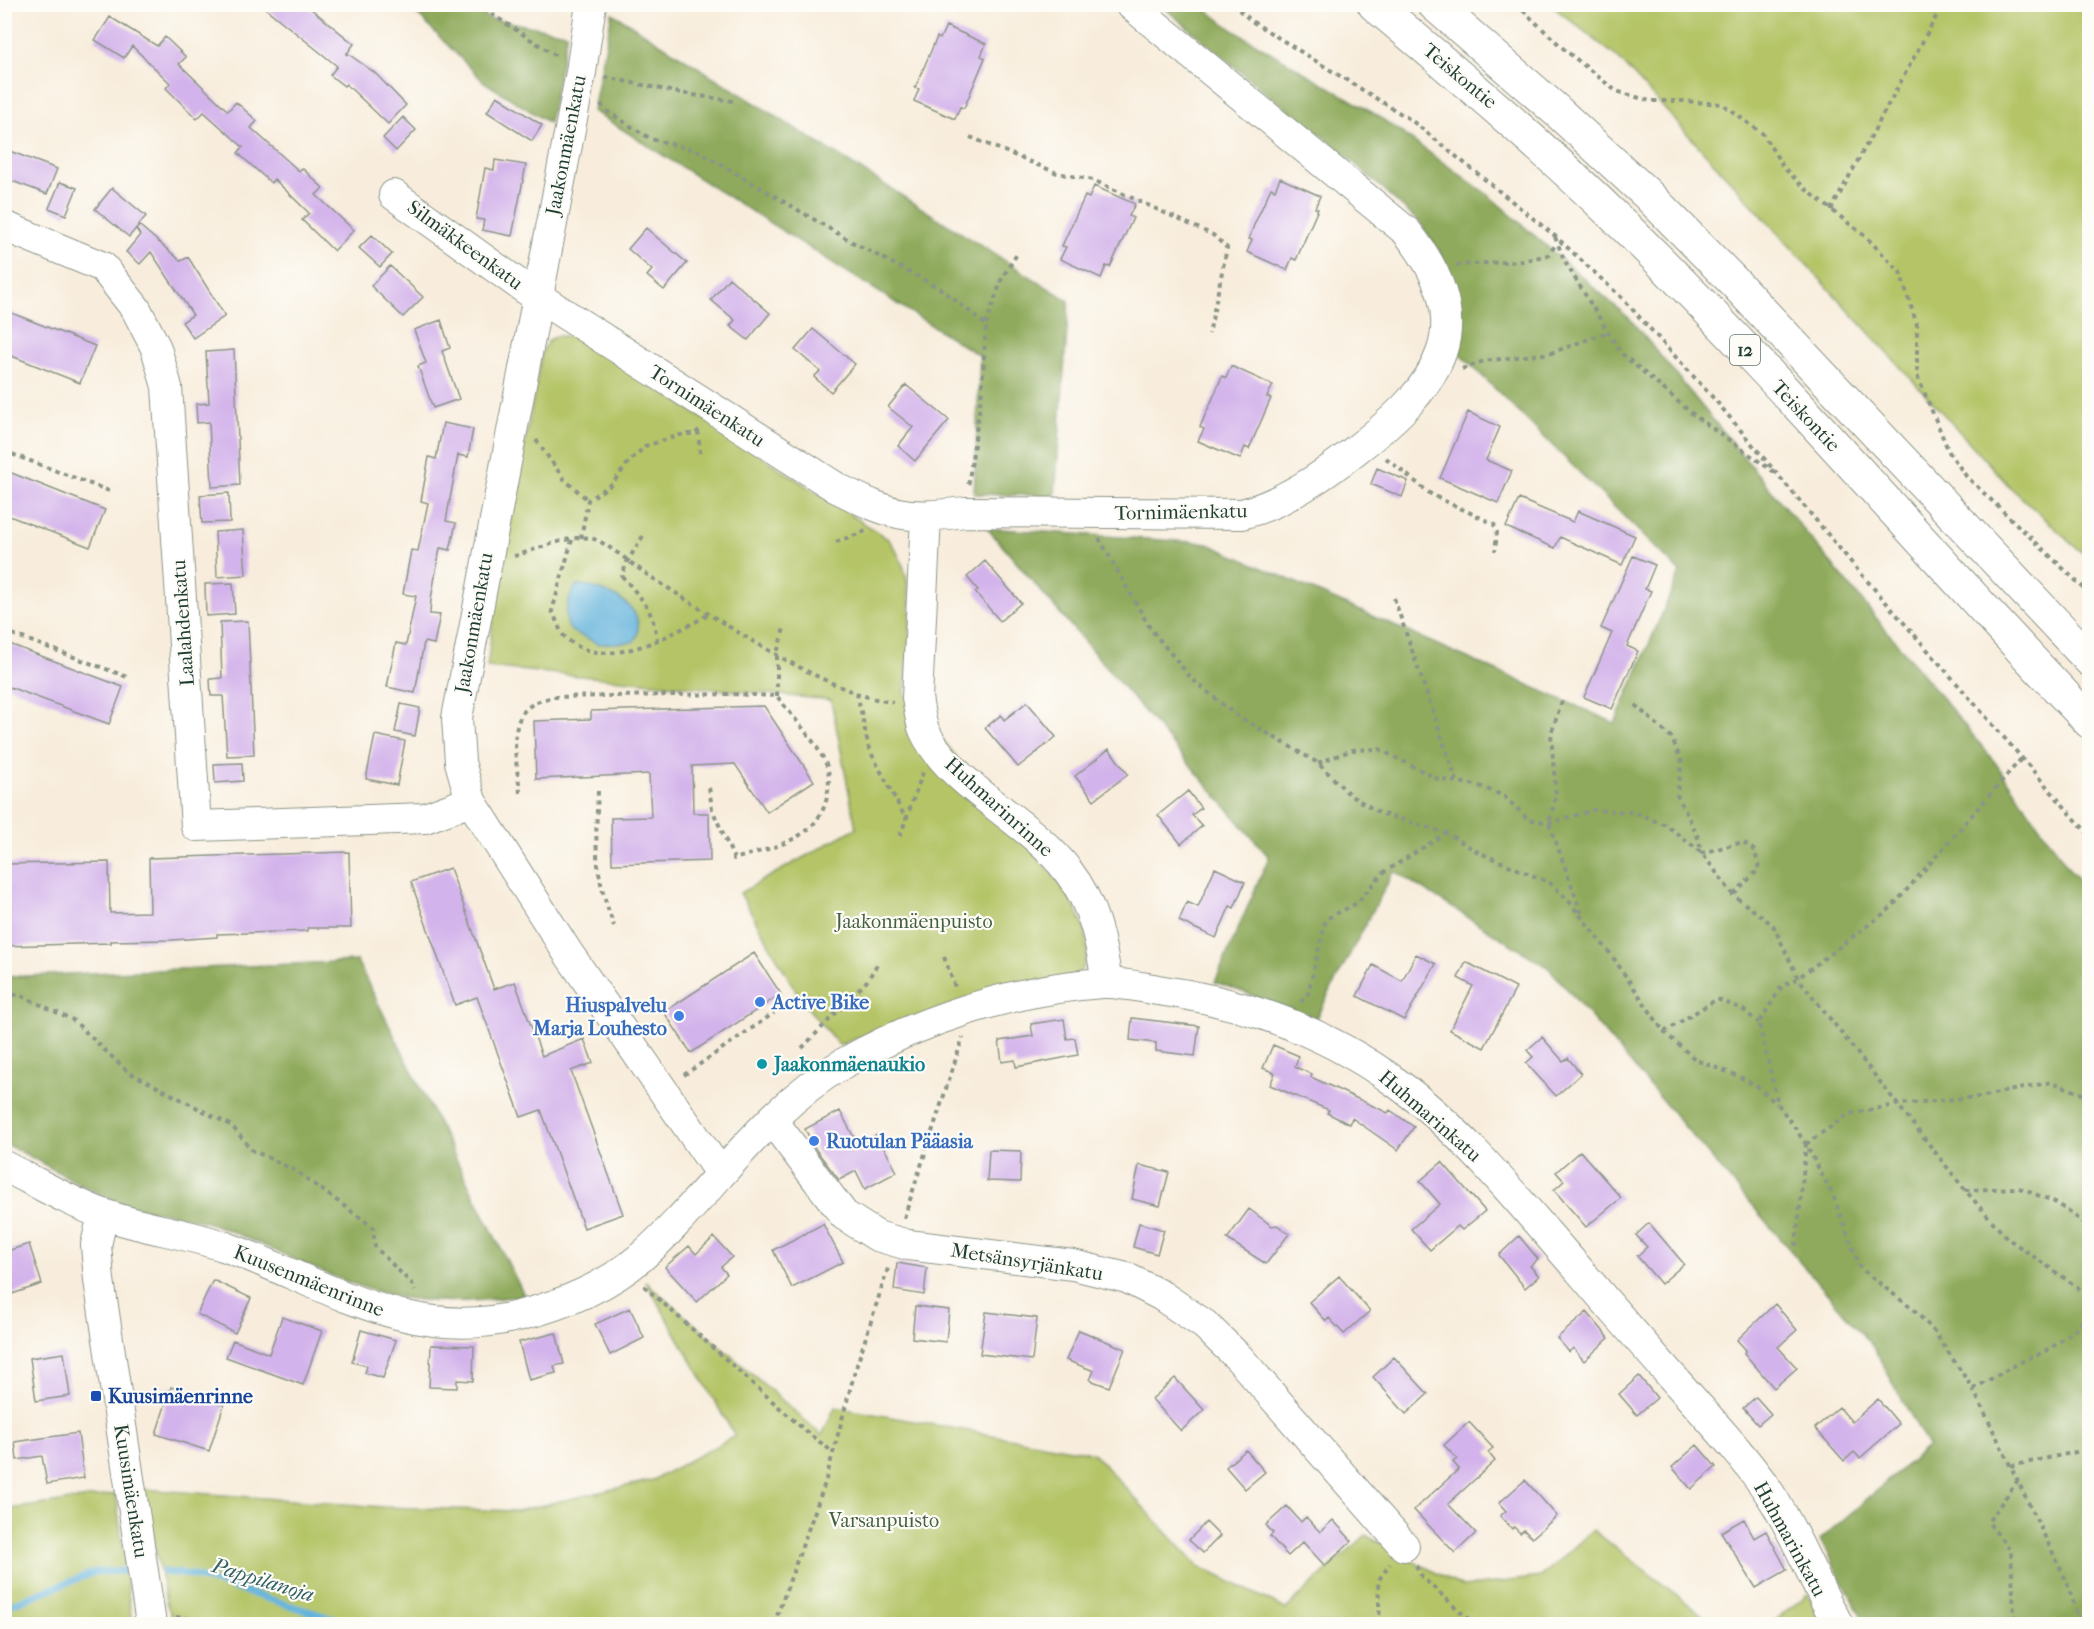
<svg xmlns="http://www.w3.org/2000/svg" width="2094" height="1629" font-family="'IM FELL French Canon',serif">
<rect width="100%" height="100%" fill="#fdfcf7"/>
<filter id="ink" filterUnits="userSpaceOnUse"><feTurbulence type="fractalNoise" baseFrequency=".0167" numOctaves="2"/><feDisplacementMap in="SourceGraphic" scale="12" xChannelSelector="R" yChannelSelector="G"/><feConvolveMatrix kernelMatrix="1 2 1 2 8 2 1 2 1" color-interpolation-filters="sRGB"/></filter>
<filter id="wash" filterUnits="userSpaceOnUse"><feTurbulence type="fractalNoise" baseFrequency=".008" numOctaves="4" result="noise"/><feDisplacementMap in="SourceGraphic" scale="24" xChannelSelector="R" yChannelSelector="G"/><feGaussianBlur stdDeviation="1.35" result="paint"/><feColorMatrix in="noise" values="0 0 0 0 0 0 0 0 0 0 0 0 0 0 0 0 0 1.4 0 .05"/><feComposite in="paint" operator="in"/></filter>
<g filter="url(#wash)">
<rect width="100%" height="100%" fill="#f8eddc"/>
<!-- green -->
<path fill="#b4c466" stroke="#6a804d" stroke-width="1.5" d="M1551,5H2089V559L2010,487L1618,58Z
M557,336H571L589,344L888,539C922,580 908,644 905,693L1038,858C1062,882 1107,942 1078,974L879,1030L839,1045L801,1000L740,893L856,828L831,700L487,667L496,598L542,352L549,340Z
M646,1282L822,1435L835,1407L1093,1453L1198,1566L1286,1609L1365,1535L1463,1587L1541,1577L1593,1530L1714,1624H175L166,1602L144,1489L383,1507L517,1511L653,1480L735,1436Z
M116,1494L132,1624H5L4,1510Z
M1808,1594L1823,1624H1771Z"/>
<!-- forest -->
<path fill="#8faa5b" stroke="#577448" stroke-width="1.5" d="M408,5H476L487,18L567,33L549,123L484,82Z
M1161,5H1200L1233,30L1378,116L1487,194L1630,319L1994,761L2070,870L2089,890V1624H1866L1820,1540L1928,1446L1873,1347L1549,968L1394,871L1316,1018L1215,982L1269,857L987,528L1206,543L1615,723L1680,572L1459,353L1461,319L1458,298L1441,254L1421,224L1340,150L1255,84Z
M612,13L1069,301L1055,496L974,494L980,356L593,111Z
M357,961L524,1295C486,1301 448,1304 410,1299C342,1288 279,1249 215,1225C185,1214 152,1213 122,1203C81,1189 45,1162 5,1144V977Z"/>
<!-- water -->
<path fill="#62b2dc" stroke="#407888" stroke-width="1.5" d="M582,585C603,590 635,599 638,624C639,632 638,637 633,642L599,644L571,631C561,617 568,599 576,586Z"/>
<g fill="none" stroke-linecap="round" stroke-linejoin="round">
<!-- stream -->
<path stroke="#62b2dc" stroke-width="7" d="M164,1572L191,1575L350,1624
M4,1607L95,1572L123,1571"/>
</g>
<g id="blocks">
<!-- building -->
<path fill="#d3b3eb" d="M260,4H305L354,44L346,55L347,53L375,73L406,105L388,124L346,84L344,86L330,75L337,66Z
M110,17L157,46L165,37L186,57L179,64L228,111L236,102L257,121L251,128L299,171L302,168L323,188L316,195L354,230L334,251L302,220L309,213L274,179L271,183L238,153L243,147L204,112L197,119L166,88L170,83L132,46L124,58L95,40Z
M946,26L986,44L981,56L985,58L964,108L960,107L955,119L914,101L919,89L915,88L937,37L940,39Z
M497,96L542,125L532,141L487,112Z
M403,117L416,130L396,151L383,138Z
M4,149L57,169L47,194L4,178Z
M495,160L526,165L512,236L482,230L484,220L476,219L485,168L494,170Z
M1280,178L1320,196L1315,208L1318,209L1296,260L1292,258L1287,270L1247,252L1252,240L1249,239L1254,225L1271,188L1275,190Z
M60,182L77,188L66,215L49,208Z
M1094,186L1135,204L1129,216L1133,218L1110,267L1106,266L1101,278L1060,259L1066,247L1062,246L1071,226L1085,196L1089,198Z
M112,188L146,216L129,237L95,209Z
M140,226L181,261L188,257L225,316L193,338L182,322L193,315L151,252L140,264L126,252L140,235L136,229Z
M646,228L687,263L664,290L647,276L652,270L628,249Z
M372,235L392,254L380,267L359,248Z
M390,266L423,297L403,317L371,286Z
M729,278L770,313L748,340L730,326L735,320L711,300Z
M4,310L95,346L80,383L4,353Z
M441,320L450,348L442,351L459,399L433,408L418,366L426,363L414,330Z
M813,329L855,364L831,392L814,377L820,371L795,350Z
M234,350L240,485L212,487L209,422L197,423L196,404L209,403L206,352Z
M1231,366L1273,385L1267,397L1271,398L1249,449L1245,447L1240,459L1198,441L1204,429L1200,427L1216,391L1222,376L1226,378Z
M906,385L949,420L915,461L898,446L913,427L888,407Z
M1468,412L1500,427L1486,460L1512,471L1498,503L1440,478Z
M443,423L473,429L468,457L458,455L446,521L456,523L450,550L440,548L431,599L430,614L440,615L434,644L424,642L415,693L387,687L396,643L406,645L416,596L403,594L411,550L418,551L428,503L421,501L429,457L436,459Z
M1377,468L1408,481L1402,497L1371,484Z
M4,470L105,510L90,547L4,514Z
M229,493L230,522L202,523L200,495Z
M1519,499L1573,522L1578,511L1635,536L1622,565L1560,537L1555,548L1506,527Z
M243,530L246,575L217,577L215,532Z
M1633,556L1655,565L1645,589L1651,591L1627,646L1638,651L1612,709L1584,697L1612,633L1601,628Z
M985,561L1021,603L1000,621L975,592L978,590L967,577Z
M233,583L235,614L206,616L205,584Z
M248,621L254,755L227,756L223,696H211L210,679L222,678L220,622Z
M4,642L123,687L109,724L4,685Z
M1027,702L1056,737L1018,767L985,728L1001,715L1004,720Z
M401,704L420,708L415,736L395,732Z
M764,706L814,781L767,812L735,764L692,766L693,813H709L710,861L612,864L611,818L651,817L649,774L536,779L534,721L591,719V711Z
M375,735L405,741L397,785L366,779Z
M1109,749L1128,774L1094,800L1075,776Z
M242,763L243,781L215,783L214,764Z
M1188,791L1201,808L1192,815L1202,826L1181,844L1158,815Z
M349,852L351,928H307V931L217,934V937L172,940L110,941L111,943L4,946V864L109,862L110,913L150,912L149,858Z
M450,868L494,989L515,982L542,1056L584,1039L593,1063L571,1071L623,1214L584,1228L541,1110L521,1117L477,997L455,1005L411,882Z
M1215,868L1245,882L1234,908L1230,906L1216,938L1179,921L1187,902L1198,907Z
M754,953L781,994L691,1053L664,1012Z
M1416,954L1436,964L1404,1020L1357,996L1373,965L1402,981Z
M1466,962L1516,988L1484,1048L1450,1030L1473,986L1458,978Z
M1132,1018L1199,1026L1195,1056L1156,1051V1043L1130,1040Z
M1064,1019L1067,1039L1075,1038L1078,1055L1016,1067L1015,1060L1002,1062L999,1041L1033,1036L1031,1024Z
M1542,1037L1563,1061L1568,1058L1581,1074L1556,1096L1526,1063L1533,1057L1527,1050Z
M1273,1045L1299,1056L1295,1067L1312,1074L1311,1077L1388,1113L1390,1110L1414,1127L1398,1150L1352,1118L1349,1124L1327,1113L1329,1110L1270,1085L1275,1073L1263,1068Z
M840,1111L858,1145L877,1135L897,1172L865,1189L856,1171L839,1180L816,1150L805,1129Z
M989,1150L1021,1151L1020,1182L987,1181Z
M1580,1151L1621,1198L1586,1227L1554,1190L1564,1181L1556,1172Z
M1442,1162L1485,1211L1462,1230L1458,1226L1430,1250L1411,1229L1440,1204L1420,1181Z
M1139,1165L1169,1172L1160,1206L1132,1199Z
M1249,1209L1272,1226L1277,1225L1289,1234L1266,1264L1227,1239Z
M1139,1223L1164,1230L1157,1254L1133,1247Z
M1649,1223L1684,1264L1661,1284L1637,1256L1647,1247L1636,1235Z
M823,1224L843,1262L792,1288L773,1250Z
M1519,1236L1538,1259L1530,1266L1539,1276L1525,1288L1499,1255Z
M714,1237L732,1257L721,1267L727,1274L697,1302L665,1267L689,1246L696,1254Z
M29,1244L42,1284L9,1295L4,1283V1252Z
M897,1263L927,1268L924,1295L894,1290Z
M1339,1276L1370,1311L1344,1334L1329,1318L1326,1321L1309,1302Z
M213,1280L251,1298L235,1333L197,1314Z
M1775,1304L1797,1330L1778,1347L1797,1368L1774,1388L1744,1353L1746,1350L1737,1340Z
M915,1306L949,1310L946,1342L912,1338Z
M630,1308L644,1338L610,1355L595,1324Z
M986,1312L1037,1318L1032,1360L980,1354Z
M1587,1312L1609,1338L1584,1361L1573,1348L1569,1352L1557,1338Z
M282,1317L322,1331L303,1385L226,1357L233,1340L269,1354Z
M361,1330L396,1340L383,1378L365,1373L367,1366L352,1362Z
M1079,1330L1125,1349L1109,1387L1090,1380L1094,1371L1066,1360Z
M556,1333L564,1364L554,1366L556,1373L529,1380L519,1342Z
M431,1345L474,1346L473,1381L457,1380V1388L429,1387Z
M64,1353L70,1396L36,1401L30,1358Z
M1394,1357L1428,1394L1406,1414L1373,1377Z
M1639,1376L1657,1398L1637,1415L1619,1394Z
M1175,1378L1204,1410L1181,1431L1152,1399Z
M171,1387L224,1405L209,1451L156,1434Z
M1756,1397L1771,1414L1758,1425L1743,1408Z
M1878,1399L1899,1424L1860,1458L1854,1452L1844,1461L1815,1428L1839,1407L1852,1422Z
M1469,1422L1493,1448L1488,1452L1495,1461L1448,1504L1476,1533L1455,1553L1414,1510L1459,1469L1453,1462L1457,1459L1444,1445Z
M78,1433L84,1478L47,1484L42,1456L17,1460L15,1442Z
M1697,1445L1716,1467L1691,1489L1672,1467Z
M1246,1450L1265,1472L1245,1489L1226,1467Z
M1525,1480L1557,1516L1532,1538L1524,1530L1520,1533L1514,1527L1512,1529L1500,1516L1506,1511L1499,1503Z
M1287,1506L1301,1522L1306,1517L1320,1532L1333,1520L1352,1541L1325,1566L1303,1542L1288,1556L1270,1536L1273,1533L1266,1525Z
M1744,1519L1754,1538L1766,1531L1787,1570L1756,1588L1721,1532Z
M1206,1522L1220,1536L1203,1553L1189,1540Z"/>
</g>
</g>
<g filter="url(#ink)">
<use href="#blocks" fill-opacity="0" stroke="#8c9588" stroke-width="1.5"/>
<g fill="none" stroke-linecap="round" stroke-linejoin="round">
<defs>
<path id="minor" d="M591,4L581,72L457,718L460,762L471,801L568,953L720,1173
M394,195L524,288L837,488C892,515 903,520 965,512L1242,514C1284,503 1323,476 1357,449C1441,384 1482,326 1407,232L1130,4
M4,226L103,267L136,309L156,348L167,387L196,826L425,818L471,801
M926,517L917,698C919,708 920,720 924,730C949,785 1031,821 1068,871C1094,904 1101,943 1107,983
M772,1120L844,1215L877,1236L908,1245L1073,1265L1127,1278L1162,1296L1205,1325L1239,1358L1404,1546
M4,1166C38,1183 71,1203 106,1215C145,1229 187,1233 226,1247C325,1283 408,1343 518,1316C561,1305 605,1288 640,1258C710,1197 761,1111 844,1063C920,1020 1014,989 1102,983C1120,982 1140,987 1158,990C1245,1002 1327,1032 1398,1084C1468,1135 1522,1206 1579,1270C1613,1310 1648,1350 1683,1389C1713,1423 1745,1457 1770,1494C1797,1535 1814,1582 1838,1624
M103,1215L96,1245L99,1280L151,1624"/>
<path id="highway" d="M1374,4C1456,73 1538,142 1615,217C1781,377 1930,556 2090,722
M1434,4L1557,111L1648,195L1735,283L2090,660"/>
</defs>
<!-- minor casing -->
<use href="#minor" stroke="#8c9588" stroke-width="32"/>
<!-- highway casing -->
<use href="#highway" stroke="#8c9588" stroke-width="35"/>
<!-- path -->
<path stroke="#8c9588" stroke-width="4" stroke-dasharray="4.5 4.5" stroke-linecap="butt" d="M476,4L558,57
M1232,4L1253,22L1411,120L1555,236L1622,298L1716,401L1856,568L2090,836
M1516,4L1565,50L1616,91L1650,101H1683L1722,104L1762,133L1784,168L1808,191L1866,237L1900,272L1917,325V375L1949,452L1966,476L2090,594
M605,77L680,93L733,101
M601,104L605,110L651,139L698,151L854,243L941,289L986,325L982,390L968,487
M970,137L1057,173L1093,180L1213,235L1227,248L1209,334
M1831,210L1943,4
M1555,237L1565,262L1621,353L1695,416L1777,474
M1456,265L1522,261L1548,255L1557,243
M986,325L1002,278L1017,254
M1462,369L1484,361L1551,353L1608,332
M698,431L700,453
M536,440L564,479L588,500
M4,451L109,491
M1386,458L1432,495L1494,524L1497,533L1495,551
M643,536L627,562L622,576C642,600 653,608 657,640
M581,538L588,500L612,484L628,463L645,446L684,434H695L699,430
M1099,538L1150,628L1191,678L1233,713L1318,763L1351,796L1380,813L1446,833L1478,852L1550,883L1568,900L1612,956L1664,1032L1696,1060L1738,1076L1758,1087L1777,1104
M572,540L552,611C556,618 559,630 564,636C603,676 672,634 710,614
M836,542L866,531
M514,556C533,551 576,532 594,539C610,545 635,567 651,577C706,612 831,697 893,702
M1394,598L1457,782
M4,631L130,678
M857,693L869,749L906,819
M777,696V653L784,628
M1562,701L1551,734L1556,796L1549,823L1583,917
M1635,705L1671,737L1682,762L1677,795L1697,834L1702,853L1743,842L1755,851L1759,869L1733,895
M2021,759L1891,908L1798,978L1782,986L1759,1023L1778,1104L1806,1144L1834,1198L1860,1268L1915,1311L1934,1331L1973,1389L2066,1580L2077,1614L2090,1620
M1318,763L1352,750L1379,749L1438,779L1477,785L1504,796L1528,819L1549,823L1594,810L1634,812L1666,825L1702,853L1733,895L1773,925L1798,978L1965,1190L2007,1238L2090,1296
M598,791C595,846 594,873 614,926
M520,793C518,769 507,727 527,708C534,702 545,699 553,697L729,694L777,696C793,718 815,739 826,764C830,773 829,782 828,791C822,840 773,847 734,859L712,809L709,787
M900,836L923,772
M944,957L955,987
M4,994L20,995L73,1020L127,1071L232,1126L252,1150L296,1171L373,1227L375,1247L412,1284L415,1291
M1301,1002L1308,994L1326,919L1357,903L1383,873L1446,833
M1664,1032L1717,999L1742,1009L1759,1023
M802,1048L867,981L878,963
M684,1075L774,1013
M1806,1144L1849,1114L1900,1104L1979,1097L2052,1082L2090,1097
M1965,1190L2019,1188L2053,1201L2085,1223L2090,1222
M904,1218L963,1037
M1796,1246L1806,1144
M644,1286L809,1434L833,1452
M1973,1389L2021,1362L2048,1350L2078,1328L2090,1308
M2011,1466L2090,1449
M2018,1480L1988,1522L2011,1551L2014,1615L2022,1624
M1416,1566L1422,1577L1474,1624
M176,1617L253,1624
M104,1624L124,1620
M774,1624L825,1483L855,1371L889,1265
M1380,1624L1378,1581L1390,1564
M2075,1624L2077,1614"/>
<!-- minor -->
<use href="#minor" stroke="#fff" stroke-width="30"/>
<!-- highway -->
<use href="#highway" stroke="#fff" stroke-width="33"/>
</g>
</g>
<!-- markers -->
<g fill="#3f7fe0" stroke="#fdfcf7" stroke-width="2">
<circle cx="760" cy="1002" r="6"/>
<circle cx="679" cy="1016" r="6"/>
<circle cx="814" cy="1141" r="6"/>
</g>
<circle fill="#0f9aa8" stroke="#fdfcf7" stroke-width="2" cx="762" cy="1064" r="6"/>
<rect fill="#1a4fb4" stroke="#fdfcf7" stroke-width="2" x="90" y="1390" width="12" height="12" rx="3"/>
<g text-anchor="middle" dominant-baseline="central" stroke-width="4.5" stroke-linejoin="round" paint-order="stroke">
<!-- shield labels -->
<rect fill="#fdfcf7" stroke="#62766e" stroke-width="1.5" x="1730" y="335" width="30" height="30" rx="4.5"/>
<g font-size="18" font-weight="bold" fill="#1f3d34">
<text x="1745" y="350">12</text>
</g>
<!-- street labels -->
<g font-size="20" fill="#1f3d34" stroke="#fdfcf7">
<text transform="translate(1460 76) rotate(40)">Teiskontie</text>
<text transform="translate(566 145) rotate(-79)">Jaakonmäenkatu</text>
<text transform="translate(465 245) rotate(36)">Silmäkkeenkatu</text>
<text transform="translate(707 406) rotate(33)">Tornimäenkatu</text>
<text transform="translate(1806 416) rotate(47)">Teiskontie</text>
<text transform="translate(1181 512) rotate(-1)">Tornimäenkatu</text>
<text transform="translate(183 623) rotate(-94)">Laalahdenkatu</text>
<text transform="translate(474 623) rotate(-80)">Jaakonmäenkatu</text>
<text transform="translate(999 807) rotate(42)">Huhmarinrinne</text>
<text transform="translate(1430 1116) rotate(41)">Huhmarinkatu</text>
<text transform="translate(1027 1262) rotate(9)">Metsänsyrjänkatu</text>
<text transform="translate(309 1281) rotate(22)">Kuusenmäenrinne</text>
<text transform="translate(131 1491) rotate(81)">Kuusimäenkatu</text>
<text transform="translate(1790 1539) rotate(61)">Huhmarinkatu</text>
</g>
<!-- park labels -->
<g font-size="20" fill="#445f40" stroke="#fdfcf7">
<text x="914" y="921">Jaakonmäenpuisto</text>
<text x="884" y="1520">Varsanpuisto</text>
</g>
<!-- shop labels -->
<g font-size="20" font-weight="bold" fill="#366cbe" stroke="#fdfcf7" text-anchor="start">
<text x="772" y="1002">Active Bike</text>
<text x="667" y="1005" text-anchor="end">Hiuspalvelu<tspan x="667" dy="23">Marja Louhesto</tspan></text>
<text x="826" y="1141">Ruotulan Pääasia</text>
</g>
<!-- culture labels -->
<g font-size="20" font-weight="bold" fill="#0d838f" stroke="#fdfcf7" text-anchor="start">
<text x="774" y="1064">Jaakonmäenaukio</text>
</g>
<!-- transit labels -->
<g font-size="20" font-weight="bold" fill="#164399" stroke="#fdfcf7" text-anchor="start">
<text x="108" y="1396">Kuusimäenrinne</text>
</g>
<!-- water labels -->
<g font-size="21" font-style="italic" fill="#336066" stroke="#fdfcf7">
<text transform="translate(263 1580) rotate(17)">Pappilanoja</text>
</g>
</g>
<!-- margin -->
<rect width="2094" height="1629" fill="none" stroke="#fdfcf7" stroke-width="24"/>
</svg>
